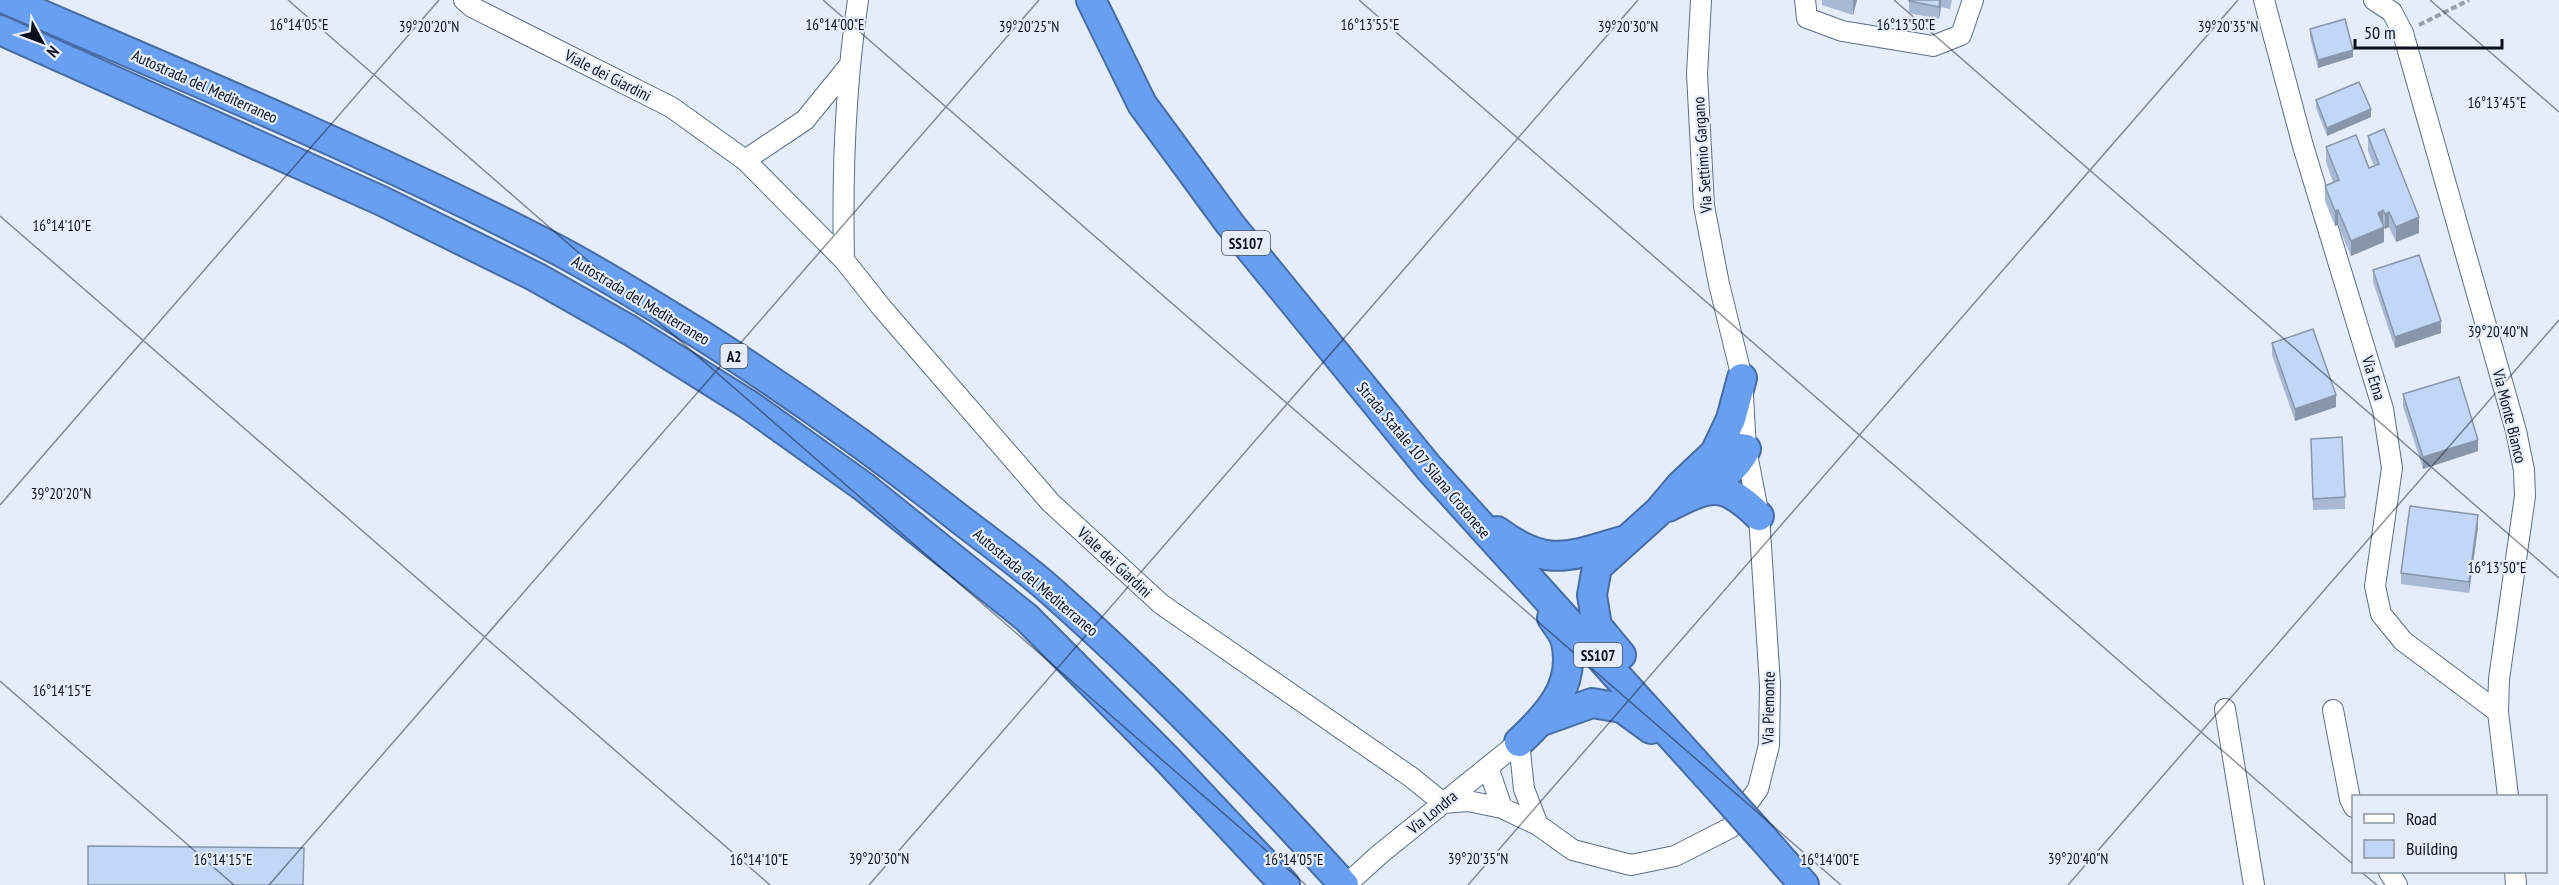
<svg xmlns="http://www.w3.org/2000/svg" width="2559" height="885" font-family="'PT Sans Narrow',sans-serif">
<rect width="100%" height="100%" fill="#e4edf9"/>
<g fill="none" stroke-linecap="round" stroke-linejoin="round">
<defs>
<path id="minor" d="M464,0L472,7L671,107L745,160L844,260L882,308L1051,503L1161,604L1411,777L1443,803
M1805,0L1807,18L1842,31L1933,46L1961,35L1973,0
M2264,0L2303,146L2383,409L2392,468L2375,586L2381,614L2403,641L2498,712
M2374,0L2392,12L2403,33L2516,431L2524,470L2525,496L2499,679L2498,712L2508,796
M745,160L805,120L848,67
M844,260C842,172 845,87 858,0
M2225,709L2254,885
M2333,710L2350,799L2354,807
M1519,742L1524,789L1538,825
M1488,767L1502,808
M1443,803L1468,801L1502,808L1538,825L1573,850L1631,865L1675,856L1730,828L1758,789L1769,745L1770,685L1759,516L1746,449L1742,378L1719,284L1704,206L1697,74L1701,0
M2389,872L2397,885
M2515,872L2516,885
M1346,885L1380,854L1519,742"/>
<path id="highway" d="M7,0C189,78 372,154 548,245C601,272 652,305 703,336C792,393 878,454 961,520C991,543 1023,566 1051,591C1155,683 1251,782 1344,885
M1091,0L1142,104L1230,224L1429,468L1720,790
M0,30L382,201L536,277L631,331L749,405L864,487L1027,618L1166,758L1285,885
M1697,492C1718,480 1735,471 1746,449L1731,447L1715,453
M1668,507C1711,485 1723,481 1759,516
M1497,531C1546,568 1568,557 1622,541
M1621,655L1597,626L1592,595L1597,567L1658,512L1680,486L1715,453L1731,419L1742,378
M1542,721L1592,703L1622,708L1651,729
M1519,742C1548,715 1576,686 1566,642C1564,634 1557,625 1552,618
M1762,837L1804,885"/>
</defs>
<!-- minor casing -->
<use href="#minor" stroke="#5c6e8a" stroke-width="22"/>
<!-- highway casing -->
<use href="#highway" stroke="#476da6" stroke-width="32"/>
<!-- path -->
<path stroke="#979fab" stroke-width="4" stroke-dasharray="6 3" stroke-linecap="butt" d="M2419,25L2469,0"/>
<!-- minor -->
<use href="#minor" stroke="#fff" stroke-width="20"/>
<!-- highway -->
<use href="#highway" stroke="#689ff1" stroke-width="28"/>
<defs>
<path id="highway-bridge" d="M1720,790L1762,837"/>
</defs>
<!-- highway-bridge casing -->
<use href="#highway-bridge" stroke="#476da6" stroke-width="32" stroke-linecap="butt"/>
<!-- highway-bridge -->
<use href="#highway-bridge" stroke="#689ff1" stroke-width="28"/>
</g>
<!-- wall -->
<path fill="#a7b9d4" d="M1822,0H1857L1853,15L1822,5Z
M1909,0H1952L1950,9L1941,7L1939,19L1909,13Z
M2310,29L2353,57L2318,68L2310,37Z
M2316,100L2371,117L2327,136L2316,108Z
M2368,136L2419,233L2396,242L2389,227L2385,229L2383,226L2384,242L2351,256L2338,225L2335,226L2325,201V186L2333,182L2326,162V147L2369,168L2374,166L2368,151Z
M2373,270L2441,333L2395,348L2373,282Z
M2272,343L2336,407L2295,421L2272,355Z
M2403,394L2478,451L2423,469L2403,406Z
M2311,450L2345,497V509L2313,510Z
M2478,527L2469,593L2401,584V573Z"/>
<!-- shaded-wall -->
<path fill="#8896ac" d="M1853,0H1857L1853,15Z
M1940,0H1941V7L1939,19V7Z
M2353,50V57L2318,68V60Z
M2371,109V117L2327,136V128Z
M2338,210V225L2335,226V211Z
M2383,210V226L2378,213Z
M2389,212V227L2385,229V214Z
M2419,217V233L2396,242V227Z
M2384,227V242L2351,256V241Z
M2441,321V333L2395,348V337Z
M2336,395V407L2295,421V409Z
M2478,440V451L2423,469V457Z
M2478,515V527L2469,593V582Z"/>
<!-- building -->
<path fill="#c2d7f6" stroke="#8896ac" stroke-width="1.5" d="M1909,0H1940L1939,7L1909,1Z
M2345,19L2353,50L2318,60L2310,29Z
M2359,82L2371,109L2327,128L2316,100Z
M2384,129L2419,217L2396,227L2389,212L2385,214L2383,210L2378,213L2384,227L2351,241L2338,210L2335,211L2325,186L2339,180L2326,147L2356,135L2369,168L2379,164L2368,136Z
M2419,255L2441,321L2395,337L2373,270Z
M2313,329L2336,395L2295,409L2272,343Z
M2459,377L2478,440L2423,457L2403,394Z
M2342,437L2345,497L2313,499L2311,439Z
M2410,506L2478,515L2469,582L2401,573Z
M88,846L304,848L303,885H88Z"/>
<!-- ticks -->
<path fill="none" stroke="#0a111c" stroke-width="1.5" stroke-opacity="0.45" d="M288,0L1306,885M823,0L1841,885M1359,0L2354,865M1894,0L2559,578M2430,0L2559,112M0,216L770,885M0,505L439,0M0,681L234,885M2361,872L2377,885M269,885L1039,0M869,885L1638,0M1468,885L2238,0M2068,885L2559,320"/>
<g text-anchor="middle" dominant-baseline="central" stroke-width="4.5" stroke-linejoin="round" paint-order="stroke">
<!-- shield labels -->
<g fill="#e4edf9" stroke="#4b535e" stroke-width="1.5">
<rect x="1222" y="231" width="48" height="24" rx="4.5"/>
<rect x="720.5" y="344" width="27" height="24" rx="4.5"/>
<rect x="1574" y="643" width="48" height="24" rx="4.5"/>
</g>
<g font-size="15" font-weight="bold" fill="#0a111c">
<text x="1246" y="243">SS107</text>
<text x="734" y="356">A2</text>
<text x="1598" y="655">SS107</text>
</g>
<!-- street labels -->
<g font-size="16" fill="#0a111c" stroke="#e4edf9">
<text transform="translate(608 75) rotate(27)">Viale dei Giardini</text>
<text transform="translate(205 86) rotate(24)">Autostrada del Mediterraneo</text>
<text transform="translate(1702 155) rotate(-94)">Via Settimio Gargano</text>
<text transform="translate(641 300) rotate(31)">Autostrada del Mediterraneo</text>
<text transform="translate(2374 378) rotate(73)">Via Etna</text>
<text transform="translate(2510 416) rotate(76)">Via Monte Bianco</text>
<text transform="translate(1424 460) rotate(50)">Strada Statale 107 Silana Crotonese</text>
<text transform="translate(1115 562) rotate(43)">Viale dei Giardini</text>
<text transform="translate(1036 582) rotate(40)">Autostrada del Mediterraneo</text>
<text transform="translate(1768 708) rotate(-89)">Via Piemonte</text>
<text transform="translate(1432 812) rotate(-39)">Via Londra</text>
</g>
</g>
<g font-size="15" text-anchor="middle" fill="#0a111c" stroke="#e4edf9" stroke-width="4.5" stroke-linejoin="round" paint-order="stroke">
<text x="299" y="30">16°14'05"E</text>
<text x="835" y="30">16°14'00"E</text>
<text x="1370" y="30">16°13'55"E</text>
<text x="1906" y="30">16°13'50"E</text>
<text x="1029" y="32">39°20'25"N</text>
<text x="1628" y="32">39°20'30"N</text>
<text x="2228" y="32">39°20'35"N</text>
<text x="429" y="32">39°20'20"N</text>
<text x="2497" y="108">16°13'45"E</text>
<text x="62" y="231">16°14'10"E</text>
<text x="2498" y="337">39°20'40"N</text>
<text x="61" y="499">39°20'20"N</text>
<text x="2497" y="573">16°13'50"E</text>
<text x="62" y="696">16°14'15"E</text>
<text x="879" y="864">39°20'30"N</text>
<text x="1478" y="864">39°20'35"N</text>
<text x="2078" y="864">39°20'40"N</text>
<text x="223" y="865">16°14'15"E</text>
<text x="759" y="865">16°14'10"E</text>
<text x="1294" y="865">16°14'05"E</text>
<text x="1830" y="865">16°14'00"E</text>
</g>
<!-- legend -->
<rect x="2352" y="795" width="195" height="78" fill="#e4edf9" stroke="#8d95a1" stroke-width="1.5"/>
<rect x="2364" y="814" width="30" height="9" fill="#ffffff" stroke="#8d95a1" stroke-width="1.5"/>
<text x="2406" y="825" font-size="18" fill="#0a111c">Road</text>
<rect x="2364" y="840" width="30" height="18" fill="#c2d7f6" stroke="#8d95a1" stroke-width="1.5"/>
<text x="2406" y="855" font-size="18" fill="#0a111c">Building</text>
<!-- north arrow -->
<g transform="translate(42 42) rotate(131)" stroke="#e4edf9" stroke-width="4.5" paint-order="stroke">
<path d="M0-4.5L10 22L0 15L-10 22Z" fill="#0a111c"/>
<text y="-9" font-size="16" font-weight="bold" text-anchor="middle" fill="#0a111c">N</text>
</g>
<!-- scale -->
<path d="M2355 39v9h147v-9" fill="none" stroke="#0a111c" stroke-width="3"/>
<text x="2364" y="39" font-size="18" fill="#0a111c" stroke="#e4edf9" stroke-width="4.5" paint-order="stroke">50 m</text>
</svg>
